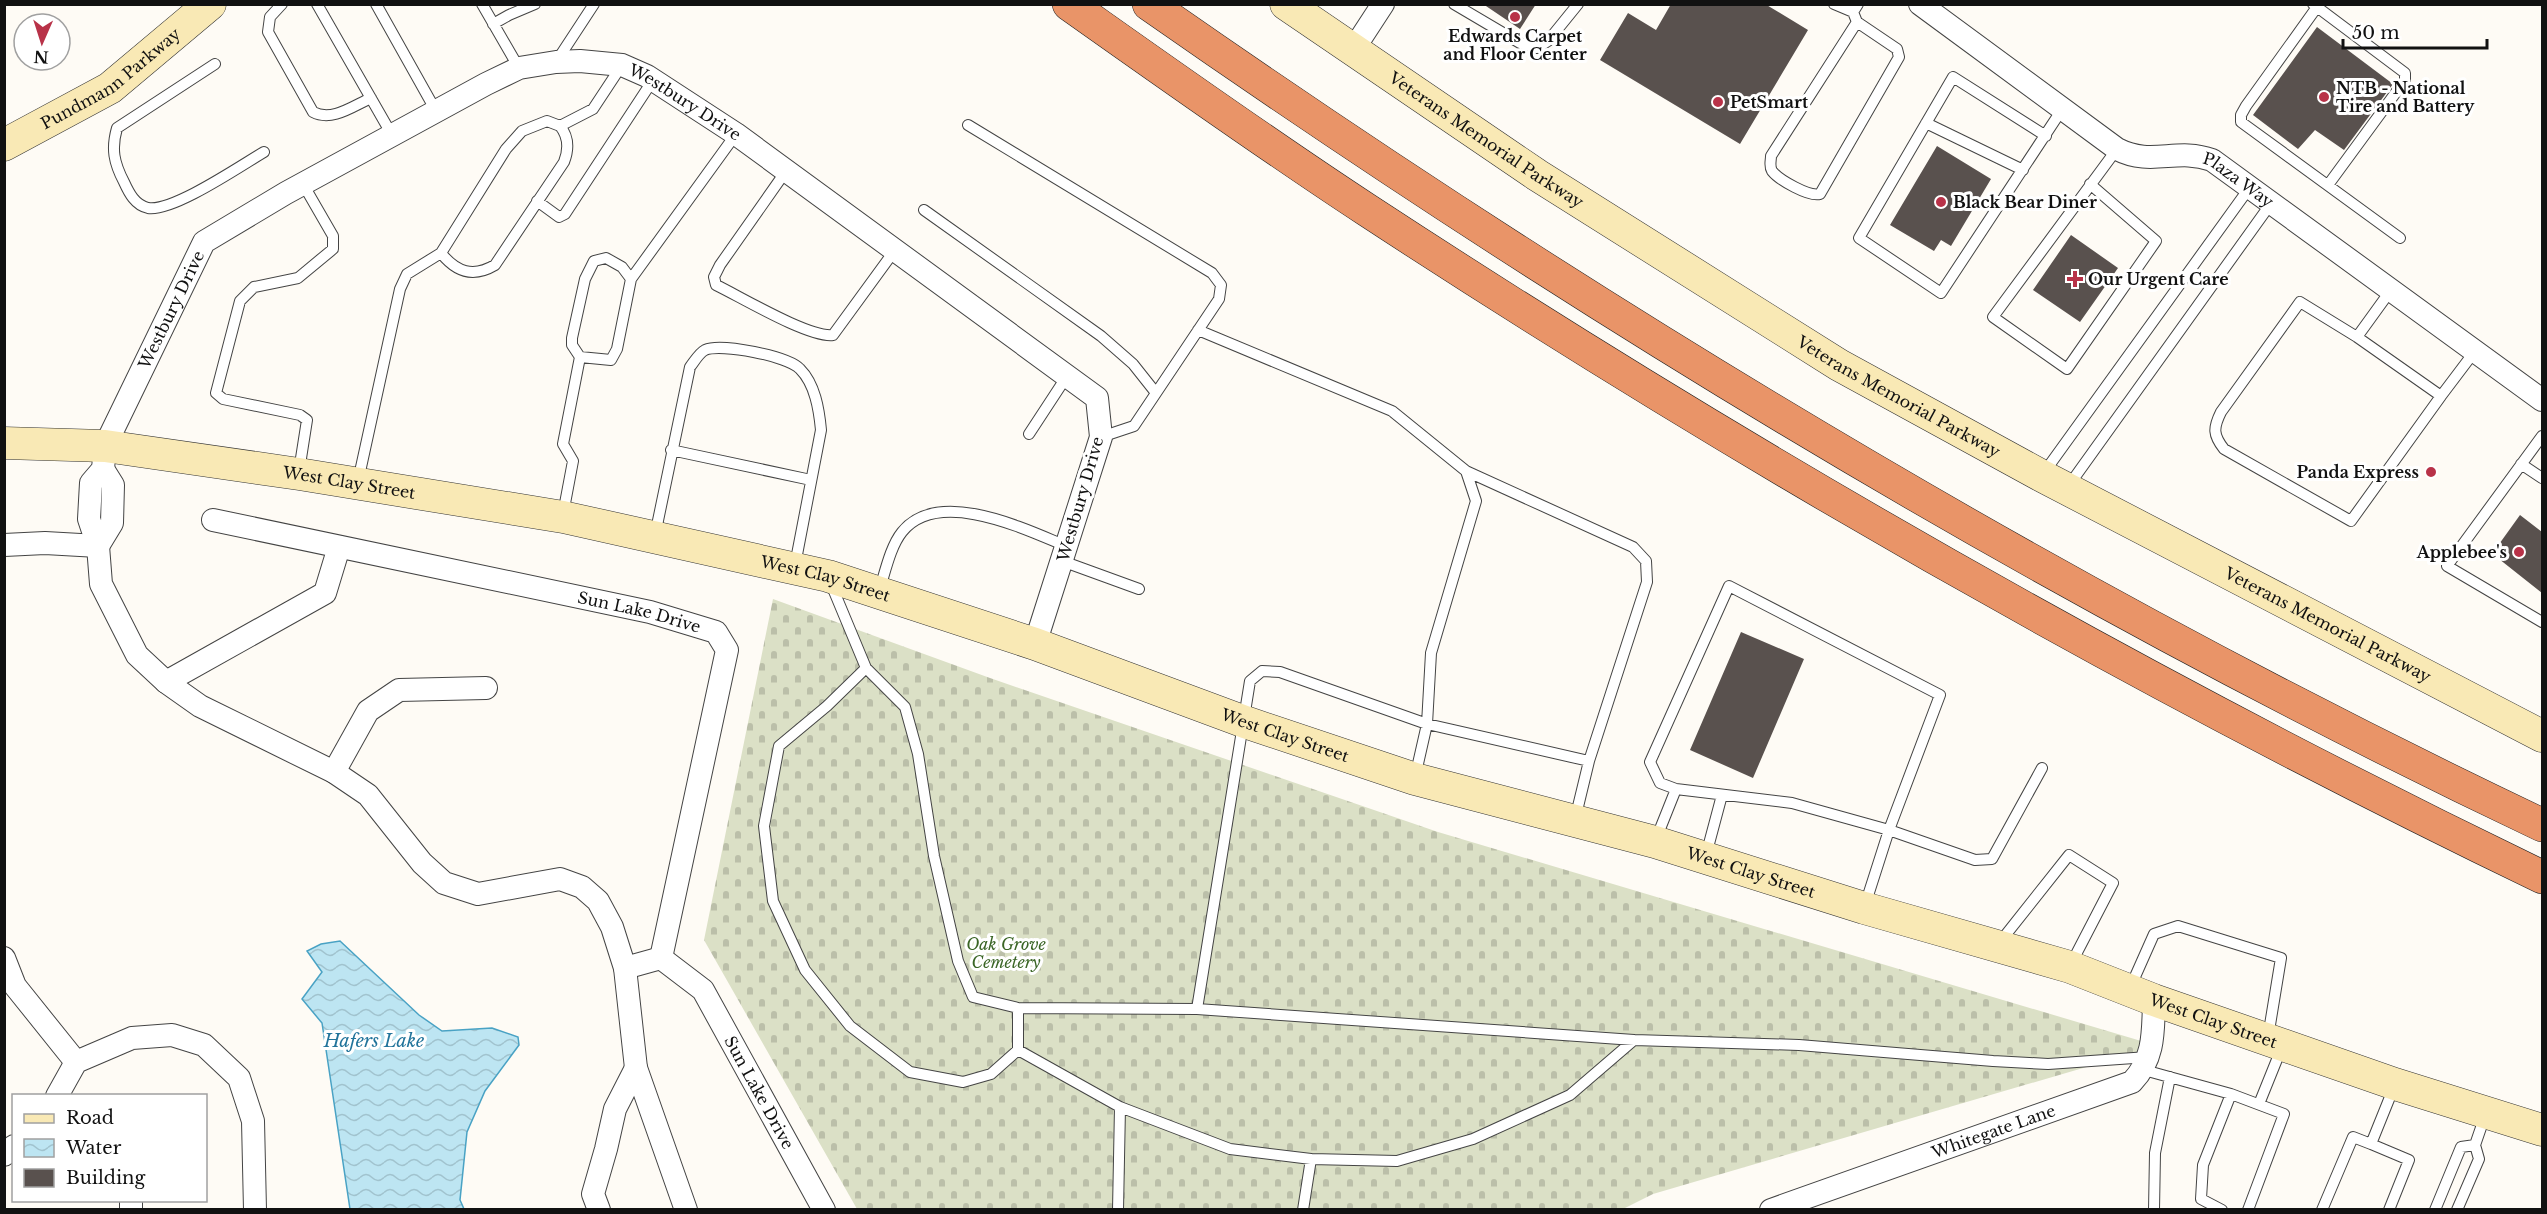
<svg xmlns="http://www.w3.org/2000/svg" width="2547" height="1214" font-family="'Libre Baskerville',serif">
<defs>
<pattern id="cemetery-stones" width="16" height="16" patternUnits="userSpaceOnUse" patternTransform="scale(1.5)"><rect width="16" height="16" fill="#dbe0c6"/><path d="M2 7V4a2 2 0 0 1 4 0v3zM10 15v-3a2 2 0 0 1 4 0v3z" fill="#bbbfa9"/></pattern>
<pattern id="water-waves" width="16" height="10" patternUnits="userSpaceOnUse" patternTransform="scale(1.5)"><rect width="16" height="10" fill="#bde5f2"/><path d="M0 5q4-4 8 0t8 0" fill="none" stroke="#a1c3ce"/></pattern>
</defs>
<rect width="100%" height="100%" fill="#fefbf5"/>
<!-- cemetery -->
<path fill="url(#cemetery-stones)" d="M773,599L990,678L1438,832L2158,1046L1653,1194L1623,1209H857L704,940Z"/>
<!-- water -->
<path fill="url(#water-waves)" stroke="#49a2c4" stroke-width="1.5" d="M340,941L419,1015L442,1031L492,1028L518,1037L519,1045L485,1091L467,1132L460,1200L464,1209H350L322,1023L302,999L322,972L307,951L321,944Z"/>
<!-- building -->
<path fill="#59514e" d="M1483,4H1536L1520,29Z
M1671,4H1765L1808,30L1740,144L1600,60L1628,13L1656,30Z
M2317,27L2393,84L2344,150L2315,130L2298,149L2253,115Z
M1937,146L1991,179L1951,246L1941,240L1934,251L1890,225Z
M2071,235L2118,268L2080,322L2033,290Z
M2520,515L2542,532V593L2494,555L2499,549L2497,547Z
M1741,632L1804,659L1753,778L1690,750Z"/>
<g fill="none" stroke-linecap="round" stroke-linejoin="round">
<defs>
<path id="lane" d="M282,4L270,17L268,32L313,112C332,122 353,106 371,98
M317,4L392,135
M376,4L436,111
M482,4L519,68
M1454,4L1520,43L1537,48L1548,41L1578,4
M1834,4L1853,12L1858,4
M2313,4L2405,73V80L2328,185
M2317,7L2246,106L2241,115V122L2400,238
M1853,12L1857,22L1897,49L1899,57L1820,194C1809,197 1779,180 1772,171C1769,166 1771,161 1771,156L1857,22
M493,24L509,15L535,4
M556,62L594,4
M215,64L117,128C111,149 114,163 124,182C129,193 135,205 148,208C173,212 240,166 264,152
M1926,123L2023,170
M968,125L1212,273L1221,285L1219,299L1134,426L1101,437
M2046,136L1953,77L1859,238L1941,293L2063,108
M786,171L720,265L714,277L716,285C741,297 809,338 833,335L895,250
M2090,184L2156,241L2067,369L1993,317L2117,149
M537,201L559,217L565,214L653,80
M924,210L1101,336L1133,364L1156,393
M441,253C456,272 473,278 495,265L564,162C569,149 569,137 560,126
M2391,290L2357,337L2441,396L2475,351
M1198,330L1392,411L1466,471L1476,501L1431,653L1427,724L1415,777
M2357,337L2300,302L2221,412C2213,428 2213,435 2224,449L2351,521L2441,396
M580,357L611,360L617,349L631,279L736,134
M1029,434L1067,376
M2542,436L2447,566L2542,622
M671,450L811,480
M2521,464L2542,478
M299,471L307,420L300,415L223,399L216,393L240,301L254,287L298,278L333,249V236L303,184
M1466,471L1633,547L1646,561L1647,582L1589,761L1575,819
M2043,474L2250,187
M358,481L400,289L407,274L441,253L506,149L522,131L547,121L560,126L593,109L622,65
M2067,488L2272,202
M563,514L573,461L563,444L580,357L572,345V338L585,279L594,261L606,258L622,267L631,279
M655,535L690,367C694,362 699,353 705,350C721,343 788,356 800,369C815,384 819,409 821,430L795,565
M1062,561L1139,589
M831,584L866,668L905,707L918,754L934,856L958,961L973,997L1018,1008
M879,591C885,573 890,547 902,532C938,487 1025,529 1066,546
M866,668L827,706L779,746L764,826L773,901L805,970L850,1026L910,1072L963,1082L991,1074L1018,1050
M1656,839L1676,789L1660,783L1650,762L1729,586L1940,695L1889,830L1792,803L1676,789
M1706,855L1722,795
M1865,905L1889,830L1975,860L1992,859L2042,768
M2000,942L2069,855L2113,883L2071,964
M2130,988L2154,934L2178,926L2281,958L2268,1037
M1197,1009L1634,1040L1799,1045L1993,1061L2048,1064L2148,1057
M2144,1070L2231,1094
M2259,1104L2282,1047
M1120,1107L1230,1149L1311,1159L1397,1161L1473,1139L1570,1095L1634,1040
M2371,1144L2409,1160L2389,1210
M1118,1210L1120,1107L1018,1050V1008L1197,1009L1250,681L1262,671L1280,672L1427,724L1589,761
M1303,1210L1311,1159
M2154,1210L2155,1153L2170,1077
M2222,1210L2201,1199L2203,1165L2231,1094L2284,1114L2248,1210
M2322,1210L2353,1137L2371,1144L2394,1087
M2435,1210L2461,1147L2475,1145
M2457,1210L2479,1159L2475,1145L2485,1116"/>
<g id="street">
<path id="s1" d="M1920,4L2117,149C2152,167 2176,147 2212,160L2542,400"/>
<path d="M1353,50L1383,4"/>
<path id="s2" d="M213,520L650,612L716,632L727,650L661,958"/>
<path d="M4,545L45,543L98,546"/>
<path d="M98,546L112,523L113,485L103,469"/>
<path d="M166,682L325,593L339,547"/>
<path d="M334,772L368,711L399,690L486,688"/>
<path d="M4,958L15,986L76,1062"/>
<path id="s3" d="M625,968L661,958L703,990L824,1210"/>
<path d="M57,1096L76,1062L132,1038L172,1035L204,1045L239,1078L253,1121L255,1210"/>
<path d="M4,1155L14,1146"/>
<path d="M131,1210V1200"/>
<path d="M599,1210L593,1194L606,1149L615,1109L636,1068"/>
<path id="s4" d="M686,1210L636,1068L625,968L612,927L598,901L582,887L560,879L478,894L444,883L422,863L368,795L334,772L200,706L166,682L137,655L101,584L98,546L89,519L91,483L103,469L105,446L204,242L286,193L486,84L519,68L556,62L580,61L622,65L647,76L736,134L1097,398L1101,437L1035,644"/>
<path id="s5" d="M1771,1210L2132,1082C2155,1058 2153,1031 2154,1000"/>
</g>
<g id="secondary">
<path id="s6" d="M1286,4L1537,175L1839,365L2042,476L2542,736"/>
<path id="s7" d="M4,145L110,88L210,4"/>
<path id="s8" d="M4,443L105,446L299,474L563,517L828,576L1035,644L1245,722L1415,779L1655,842L1864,908L2070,967L2154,1000L2395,1084L2542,1130"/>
</g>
<path id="highway" d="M1069,4C1168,74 1266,144 1367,210C1744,457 2136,681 2542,877
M1149,4C1591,313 2055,594 2542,825"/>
</defs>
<!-- lane casing -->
<use href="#lane" stroke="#444" stroke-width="12"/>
<!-- street casing -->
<use href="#street" stroke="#444" stroke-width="24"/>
<!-- secondary casing -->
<use href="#secondary" stroke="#333" stroke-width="33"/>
<!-- highway casing -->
<use href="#highway" stroke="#222" stroke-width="34"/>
<!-- lane -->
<use href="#lane" stroke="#fff" stroke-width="10"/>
<!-- street -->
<use href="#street" stroke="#fff" stroke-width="22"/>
<!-- secondary -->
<use href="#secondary" stroke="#f9e9b5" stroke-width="32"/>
<!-- highway -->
<use href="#highway" stroke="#e99468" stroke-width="33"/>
</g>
<!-- markers -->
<g fill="#b83248" stroke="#fff" stroke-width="2">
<circle cx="1515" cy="17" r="6"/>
<circle cx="2324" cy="97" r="6"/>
<circle cx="1718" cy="102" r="6"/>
<circle cx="1941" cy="202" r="6"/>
<path d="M2072 270h6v6h6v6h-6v6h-6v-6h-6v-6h6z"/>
<circle cx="2431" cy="472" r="6"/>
<circle cx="2519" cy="552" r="6"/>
</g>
<g text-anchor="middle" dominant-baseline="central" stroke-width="6" stroke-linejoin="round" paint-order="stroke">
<!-- poi labels -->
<g font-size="16" font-weight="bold" fill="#111" stroke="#fff" text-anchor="start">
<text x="1515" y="36" text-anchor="middle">Edwards Carpet<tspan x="1515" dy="18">and Floor Center</tspan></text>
<text x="2336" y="88">NTB - National<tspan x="2336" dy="18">Tire and Battery</tspan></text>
<text x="1730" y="102">PetSmart</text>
<text x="1953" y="202">Black Bear Diner</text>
<text x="2088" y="279">Our Urgent Care</text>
<text x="2419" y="472" text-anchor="end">Panda Express</text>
<text x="2507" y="552" text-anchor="end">Applebee's</text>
</g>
<!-- street labels -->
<g font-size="16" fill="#111" stroke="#fff">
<text stroke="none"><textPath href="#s7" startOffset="126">Pundmann Parkway</textPath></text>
<text stroke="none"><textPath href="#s4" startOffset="1863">Westbury Drive</textPath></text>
<text stroke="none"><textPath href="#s6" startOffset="242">Veterans Memorial Parkway</textPath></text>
<text stroke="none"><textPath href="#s1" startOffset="374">Plaza Way</textPath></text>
<text stroke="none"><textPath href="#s4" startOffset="1251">Westbury Drive</textPath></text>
<text stroke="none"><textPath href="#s6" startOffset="728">Veterans Memorial Parkway</textPath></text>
<text stroke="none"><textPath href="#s8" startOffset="348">West Clay Street</textPath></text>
<text transform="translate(1080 499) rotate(-74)">Westbury Drive</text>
<text stroke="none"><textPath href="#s8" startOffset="834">West Clay Street</textPath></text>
<text stroke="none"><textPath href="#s2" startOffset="436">Sun Lake Drive</textPath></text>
<text stroke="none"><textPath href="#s6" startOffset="1214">Veterans Memorial Parkway</textPath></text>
<text stroke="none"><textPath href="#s8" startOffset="1320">West Clay Street</textPath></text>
<text stroke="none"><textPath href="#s8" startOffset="1806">West Clay Street</textPath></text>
<text stroke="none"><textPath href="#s8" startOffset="2292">West Clay Street</textPath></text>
<text stroke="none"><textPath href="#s3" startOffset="207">Sun Lake Drive</textPath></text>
<text stroke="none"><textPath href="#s5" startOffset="236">Whitegate Lane</textPath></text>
</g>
<!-- park labels -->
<g font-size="16" font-style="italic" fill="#3a6525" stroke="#fff">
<text x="1006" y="944">Oak Grove<tspan x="1006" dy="18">Cemetery</tspan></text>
</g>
<!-- water labels -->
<g font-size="18" font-style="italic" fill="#22749b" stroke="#fff">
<text x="374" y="1041">Hafers Lake</text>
</g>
</g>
<!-- border -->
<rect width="2547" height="1214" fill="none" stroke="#111111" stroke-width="12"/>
<!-- legend -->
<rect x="12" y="1094" width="195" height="108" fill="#ffffff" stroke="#a0a0a0" stroke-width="1.5"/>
<rect x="24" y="1114" width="30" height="9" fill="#f9e9b5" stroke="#a0a0a0" stroke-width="1.5"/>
<text x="66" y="1124" font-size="18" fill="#111111">Road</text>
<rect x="24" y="1139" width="30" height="18" fill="url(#water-waves)" stroke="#a0a0a0" stroke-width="1.5"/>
<text x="66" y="1154" font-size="18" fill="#111111">Water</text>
<rect x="24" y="1169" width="30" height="18" fill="#59514e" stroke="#a0a0a0" stroke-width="1.5"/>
<text x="66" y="1184" font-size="18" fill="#111111">Building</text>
<!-- north arrow -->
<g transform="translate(42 42) rotate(183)"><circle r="28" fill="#ffffff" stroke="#a0a0a0" stroke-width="1.5"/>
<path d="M0-4.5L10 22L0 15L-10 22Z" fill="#b83248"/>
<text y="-9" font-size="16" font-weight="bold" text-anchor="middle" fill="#111111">N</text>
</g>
<!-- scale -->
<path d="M2343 39v9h144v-9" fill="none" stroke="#111111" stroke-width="3"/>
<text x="2352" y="39" font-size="18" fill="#111111" stroke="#ffffff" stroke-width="4.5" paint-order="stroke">50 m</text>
</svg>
